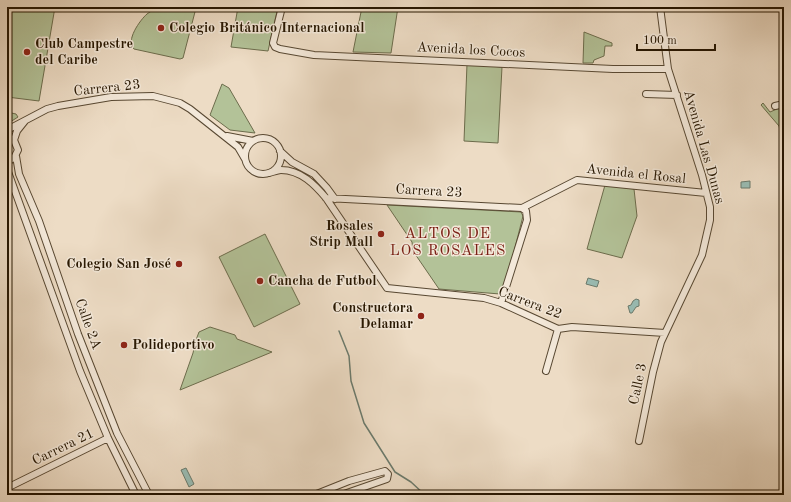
<svg xmlns="http://www.w3.org/2000/svg" width="791" height="502" font-family="'Old Standard TT',serif">
<rect width="100%" height="100%" fill="#eddcc5"/>
<filter id="stains"><feTurbulence type="fractalNoise" baseFrequency=".005" numOctaves="4"/><feColorMatrix values="0 0 0 0 .2 0 0 0 0 .09 0 0 0 0 .02 0 0 0 .5 -.17"/></filter>
<radialGradient id="worn" r=".72"><stop offset=".6" stop-color="#630" stop-opacity="0"/><stop offset="1" stop-color="#630" stop-opacity=".3"/></radialGradient>
<!-- green -->
<path fill="#b3c298" stroke="#6c6c4c" d="M7,7H55L39,101L7,97Z
M158,7L196,8L183,58L180,59L134,49C125,41 140,20 147,14C151,11 155,9 158,7Z
M238,7H278L268,51L231,47Z
M362,7H398L391,53L353,52Z
M584,32L612,43V46H605L604,56L594,60L593,63H583Z
M467,64L502,67L498,143L464,141Z
M222,84L229,88L255,133L230,130L210,115Z
M763,103L770,112L784,106V145L779,126L761,105Z
M7,112L16,114L18,117L7,124Z
M605,185L634,189L637,216L622,258L587,249Z
M387,205L521,212L523,216L504,291L500,294L439,289L413,251L412,242Z
M265,234L300,304L254,327L219,257Z
M210,327L235,335L237,339L272,352L180,390L193,353L196,340L199,332Z"/>
<!-- water -->
<path fill="#99bcb3" stroke="#6b7a6c" d="M750,181V188H741V182Z
M588,278L599,281L597,287L586,284Z
M636,299L639,300V306L636,307L632,313H630L628,306L631,305L633,301Z
M186,468L194,484L189,487L181,470Z"/>
<g fill="none" stroke-linecap="round" stroke-linejoin="round">
<!-- stream -->
<path stroke="#6b7a6c" stroke-width="1.5" d="M339,331L349,356L351,381L364,423L395,472L411,482L425,495"/>
<defs>
<path id="minor" d="M282,7L273,43L275,47L280,49L314,55L613,69H668
M646,94L677,95
M775,106L784,104
M7,130L47,109L58,106L111,97L153,96L180,103L190,109L238,147L245,159
M227,136L253,141
M7,137L14,140L18,150L14,158L7,162
M245 156a18 18 0 1 1 36 0a18 18 0 1 1-36 0Z
M14,140L17,131L25,121
M280,151L292,162L314,174L327,188L335,199
M16,156L19,174L39,221L78,334L117,433L149,495
M7,169L80,371L108,438L136,495
M269,173C273,172 278,170 281,170C301,170 315,185 326,198L387,288L484,298L501,303L558,329L572,327L665,333
M326,198L522,208
M522,208L577,180L706,193
M501,303L527,220L526,211L522,208
M546,371L558,329
M639,441L653,372L661,342L702,255L710,220V207L702,175L668,69L660,7
M7,488L108,438
M314,495L349,481L385,471L388,474L387,479L341,495"/>
</defs>
<!-- minor casing -->
<use href="#minor" stroke="#584832" stroke-width="8"/>
<!-- minor -->
<use href="#minor" stroke="#f3e8d9" stroke-width="6"/>
</g>
<!-- markers -->
<g fill="#8f2418" stroke="#f3e8d9" stroke-width="1.5">
<circle cx="161" cy="28" r="4"/>
<circle cx="27" cy="52" r="4"/>
<circle cx="381" cy="234" r="4"/>
<circle cx="179" cy="264" r="4"/>
<circle cx="260" cy="281" r="4"/>
<circle cx="421" cy="316" r="4"/>
<circle cx="124" cy="345" r="4"/>
</g>
<g text-anchor="middle" dominant-baseline="central" stroke-width="3" stroke-linejoin="round" paint-order="stroke">
<!-- poi labels -->
<g font-size="14" font-weight="bold" fill="#261601" stroke="#f3e8d9" text-anchor="start">
<text x="169" y="28">Colegio Británico Internacional</text>
<text x="35" y="44">Club Campestre<tspan x="35" dy="16">del Caribe</tspan></text>
<text x="373" y="226" text-anchor="end">Rosales<tspan x="373" dy="16">Strip Mall</tspan></text>
<text x="171" y="264" text-anchor="end">Colegio San José</text>
<text x="268" y="281">Cancha de Futbol</text>
<text x="413" y="308" text-anchor="end">Constructora<tspan x="413" dy="16">Delamar</tspan></text>
<text x="132" y="345">Polideportivo</text>
</g>
<!-- street labels -->
<g font-size="14" fill="#261601" stroke="#f3e8d9">
<text transform="translate(471 50) rotate(3)">Avenida los Cocos</text>
<text transform="translate(107 88) rotate(-6)">Carrera 23</text>
<text transform="translate(704 147) rotate(74)">Avenida Las Dunas</text>
<text transform="translate(636 174) rotate(6)">Avenida el Rosal</text>
<text transform="translate(429 191) rotate(3)">Carrera 23</text>
<text transform="translate(530 303) rotate(21)">Carrera 22</text>
<text transform="translate(88 324) rotate(70)">Calle 2A</text>
<text transform="translate(638 384) rotate(-78)">Calle 3</text>
<text transform="translate(63 447) rotate(-26)">Carrera 21</text>
</g>
<!-- neighbourhood labels -->
<g font-size="15" letter-spacing="1" fill="#7a1f14" stroke="#f3e8d9">
<text x="448" y="234">ALTOS DE<tspan x="448" dy="17">LOS ROSALES</tspan></text>
</g>
</g>
<!-- margin -->
<rect width="791" height="502" fill="none" stroke="#eddcc5" stroke-width="24"/>
<rect x="8" y="8" width="775" height="486" fill="none" stroke="#261601" stroke-width="2"/>
<rect x="12" y="12" width="767" height="478" fill="none" stroke="#261601"/>
<!-- scale -->
<path d="M637 44v6h78v-6" fill="none" stroke="#261601" stroke-width="2"/>
<text x="643" y="44" font-size="12" fill="#261601" stroke="#f3e8d9" stroke-width="3" paint-order="stroke">100 m</text>
<rect width="100%" height="100%" filter="url(#stains)"/>
<rect width="100%" height="100%" fill="url(#worn)"/>
</svg>
